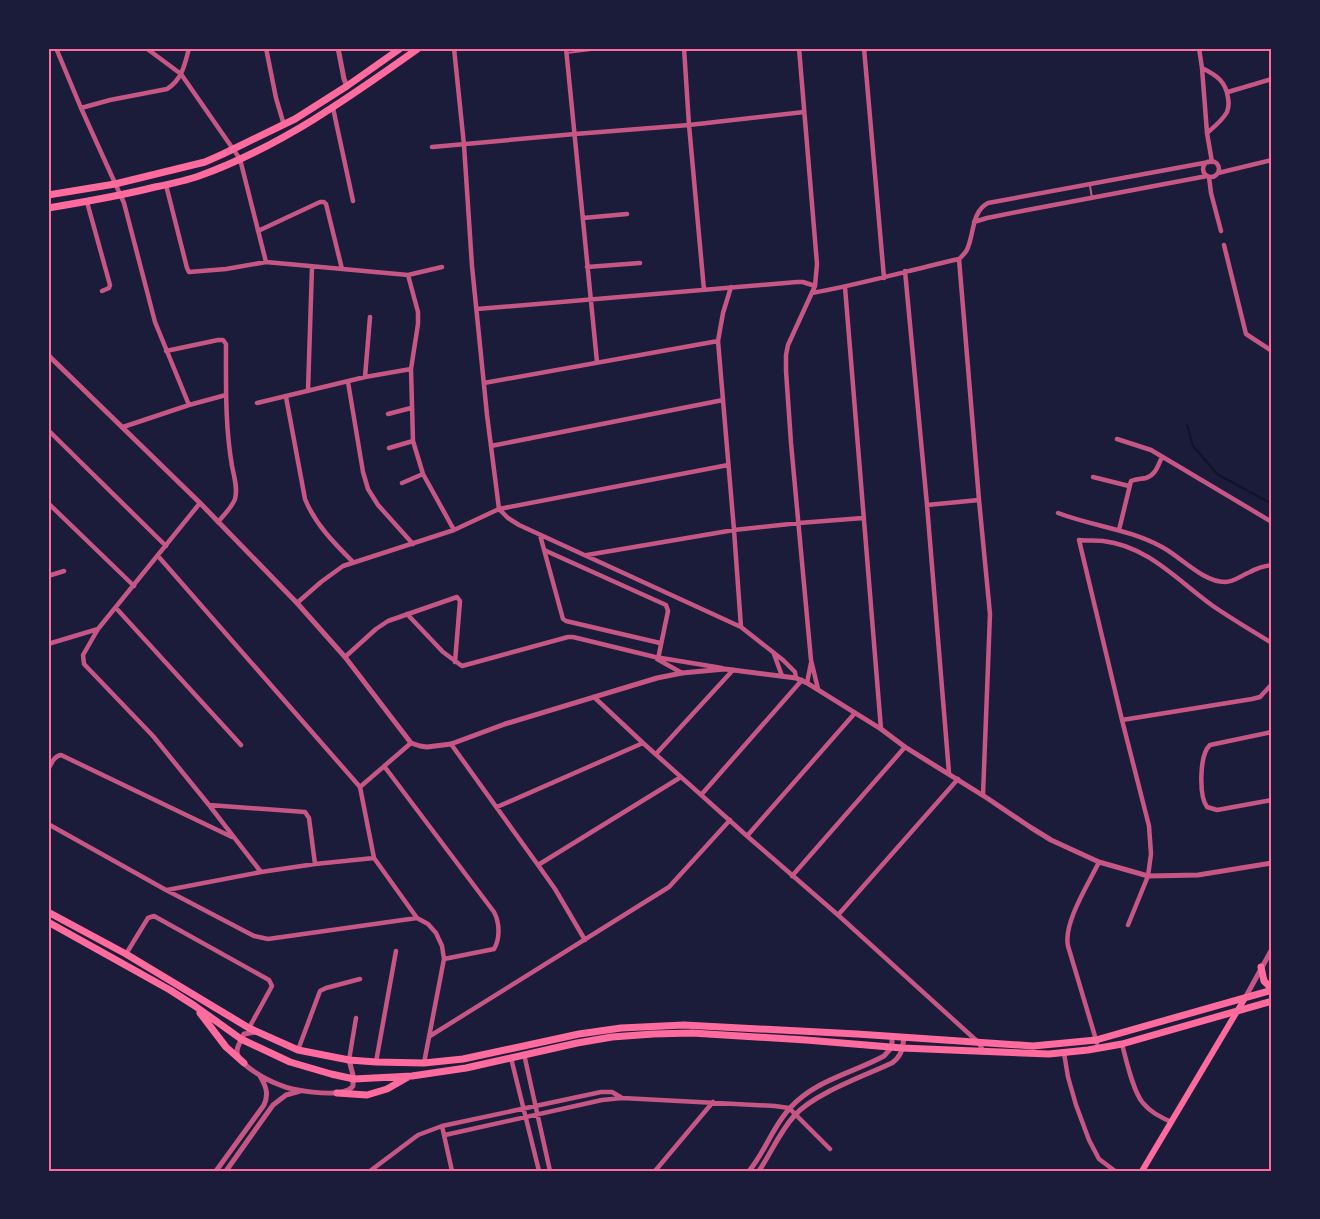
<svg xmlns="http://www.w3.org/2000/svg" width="1320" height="1219" font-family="'Exo 2',sans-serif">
<rect width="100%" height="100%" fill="#1b1b3a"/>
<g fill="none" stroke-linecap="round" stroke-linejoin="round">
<!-- stream -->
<path stroke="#12122b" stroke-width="2" d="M1187,425L1193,446L1217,474L1272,504"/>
<!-- service -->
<path stroke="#c65784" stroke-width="2" d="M567,53L607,48
M1090,186L1092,198"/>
<!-- minor -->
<path stroke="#c65784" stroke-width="4.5" d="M56,48L81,108L124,203L155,322L189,405
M146,48L181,74L240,159L266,262
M266,48L276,98L284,125
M454,48L464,145L472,266L487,415L499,509L508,518L519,525L741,627L783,660L795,672L796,678
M566,48L597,362
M684,48L689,125L704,290
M799,48L817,264L815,286L788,345L786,355V371L791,443L811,660L818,689
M864,48L884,278
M1199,48L1202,68L1207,133L1212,162
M1202,68C1216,75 1226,81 1228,98C1229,103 1229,107 1227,112C1222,121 1214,127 1207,133
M1228,92L1272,79
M81,108L110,100L167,89C182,80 185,64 189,48
M333,108L353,201
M432,147L575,134L689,125L804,112
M1203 169a8 8 0 1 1 16 0a8 8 0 1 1-16 0Z
M1218,173L1272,160
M1209,177L1211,193L1221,231
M166,185L187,268L189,272L226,269L266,262L408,275L442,267
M87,202L110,285L109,288L102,291
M583,218L627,214
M974,222L987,218L1022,211L1207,176
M258,231L320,202H324L326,204L342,269
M1224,245L1246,334L1272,351
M959,259L979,500L990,614L983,795
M587,267L640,263
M905,271L927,505L949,773
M408,275L418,312V324L411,369L413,441L423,474L454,530
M731,287L723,313L718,341L734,530L741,627
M845,287L881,729
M812,293C862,284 910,270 959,259C963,255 967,252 968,247C974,233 972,211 988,203L1209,162
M477,309L797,282H803L815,286
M166,351L218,340H223L226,344C226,385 225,426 232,466C234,476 238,489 235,499C232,507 224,515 218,522
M365,377L370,317
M348,382L363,472L368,489L378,505L413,544
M484,383L718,341
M308,391L312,267
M286,397L305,499C315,524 334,543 353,562
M257,403L365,377L411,369
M388,414L411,408
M123,427L189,405L226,395
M48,430L166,546
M1117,439L1151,450L1272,522
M491,446L723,400
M389,448L413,441
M1093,477L1129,486
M402,483L423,474
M48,503L134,586
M927,505L979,500
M1058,513C1092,526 1129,529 1162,547C1181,557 1203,582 1225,582C1234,582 1242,575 1250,572C1257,568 1265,566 1272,565
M1119,530L1131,481C1136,479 1141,479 1146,478C1156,475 1158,465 1162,457
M540,535L563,619L566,621L660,643
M544,550L666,605L668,611L658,659
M587,555L734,530L799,523L863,518
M158,556L360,787
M48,576L64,571
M297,603L321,582L343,566L454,530L499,509L728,465
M116,608L241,745
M407,614L443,652L462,666L568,637H573L655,657L722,668
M98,629L83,655L84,664L153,736L209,805L261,872
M48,644L98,629L200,503
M774,654L782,676
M345,657L376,629L388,621L457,597L460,601L455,662
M657,659L682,673
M807,683L811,663
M594,697L643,743L747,836L838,915L978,1042L984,1052
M1122,720L1252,699L1260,697L1272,684
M1272,732L1210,745C1199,755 1199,796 1207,807L1217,810L1272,800
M411,743L360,787L374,858L417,918L428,924L436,933L442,946L444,959L424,1063
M451,744L538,865L555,889L585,940
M656,754L733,670
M384,766L494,912C500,923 500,939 494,949L444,959
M48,770C51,764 54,756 61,755L232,837
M701,795L802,680
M209,805L305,812L309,818L315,864
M497,807L643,743
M48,824L166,890L254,936L268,939L417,918
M747,836L855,713
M538,865L681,777
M792,876L905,747
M167,890L261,872L315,864L374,858
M838,915L958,779
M1128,925L1148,876L1151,854L1149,826L1122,720L1079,540C1087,541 1095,540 1103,541C1148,546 1178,581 1213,606C1232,619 1252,631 1272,643
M126,954L148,918L154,916L269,980L272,986L249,1028
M430,1036L669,887L730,820
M1097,1043L1068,946C1063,923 1089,883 1099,862
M1122,1044C1126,1059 1133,1092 1143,1103C1150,1112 1161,1117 1171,1122
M298,1050L320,991L326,988L360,979
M1064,1053L1068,1077L1076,1105L1089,1140L1099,1159L1115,1171
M524,1054L550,1171
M511,1058L539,1171
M349,1060L356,1018
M376,1062L396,951
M442,1126L452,1171
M445,1135L602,1100L622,1098L775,1106L789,1108L830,1149
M370,1171L418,1135L442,1126L601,1092H612L622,1098
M655,1171L713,1102"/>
<!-- tertiary -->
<path stroke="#c65784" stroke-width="5" d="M338,48L344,79L347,86
M48,355L200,503L297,603L345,657L411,743L420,746L427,747L451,744L505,724L657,678L682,673L725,669L796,678L807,683L881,729L905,747L987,798L1030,827L1051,840L1099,862L1148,876L1198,875L1272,863
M1245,998L1272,949
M256,1032L244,1034C242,1039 237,1046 237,1051C237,1065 269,1081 280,1085C293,1091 332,1096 345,1091C350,1090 350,1089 353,1086V1075L349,1060
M216,1171L264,1105C269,1094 266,1086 260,1076
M226,1171L273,1105L286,1095L300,1091
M749,1171C765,1152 773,1126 790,1108C815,1080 853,1073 884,1056L892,1047V1037
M759,1171C771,1153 779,1133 794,1116C813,1094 864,1076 892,1063C902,1055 902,1050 904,1038"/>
<!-- secondary -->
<path stroke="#ff6b9d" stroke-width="6" d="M1142,1171L1245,998"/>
<!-- primary -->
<path stroke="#ff6b9d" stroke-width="7" d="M48,195L115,184L205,162L223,154L295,119L347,86L401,48
M48,208C84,202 120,196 155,187C170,184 185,181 199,176C280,147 350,97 419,48
M48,912L126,954L249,1028L298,1050L349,1060L376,1062L424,1063L463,1059L579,1034L621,1028L684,1025L857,1034L1033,1046L1096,1040L1272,990
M48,922L170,990L195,1006L241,1039L290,1062L331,1074L354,1079L412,1076L466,1068L577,1043L612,1037L653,1034L692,1033L806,1040L902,1048L1049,1054L1088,1050L1122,1044L1272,1001
M1261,967L1264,981L1272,989
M200,1013L226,1047L244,1063
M337,1093L367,1095L387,1089L408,1077"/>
</g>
<!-- border -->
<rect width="1320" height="1219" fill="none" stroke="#1b1b3a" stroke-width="99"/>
<rect x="50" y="50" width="1220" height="1120" fill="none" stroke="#ff6b9d" stroke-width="2"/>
</svg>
